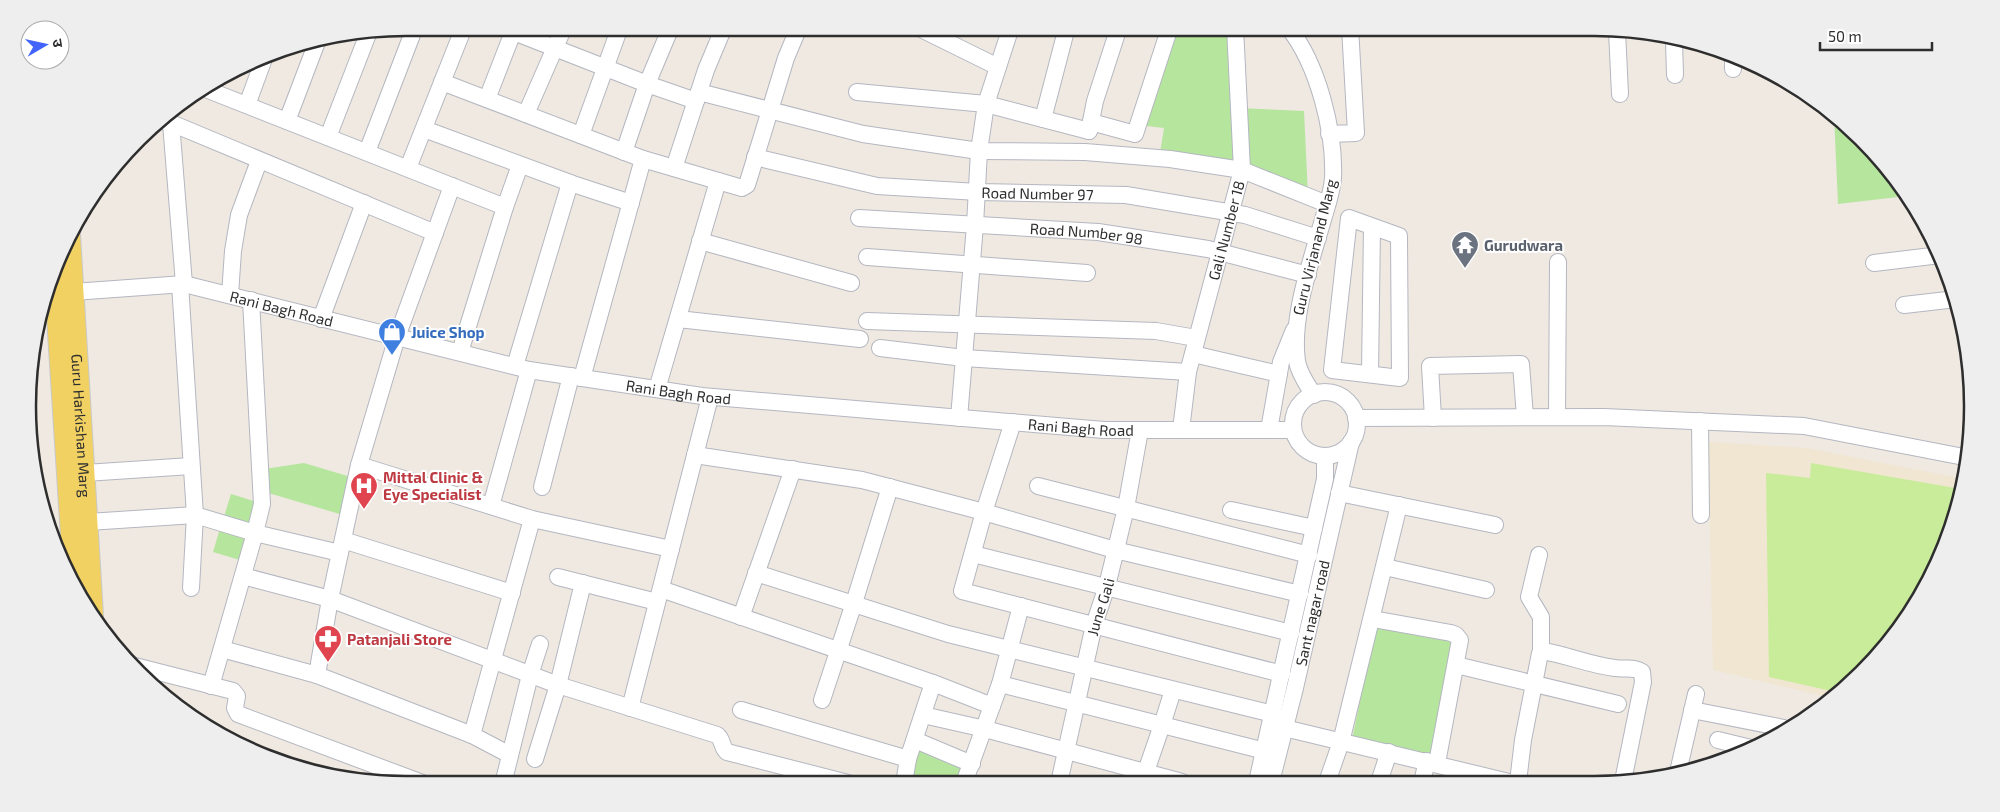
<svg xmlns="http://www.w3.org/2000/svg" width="2000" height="812" font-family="'Exo 2','Noto Sans Devanagari',sans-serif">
<rect width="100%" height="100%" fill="#efe9e1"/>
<!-- education -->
<path fill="#f0e6d1" d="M1708,442L1807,448L1964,479L1953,527L1909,616L1843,691L1832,698L1713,670Z"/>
<!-- green -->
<path fill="#b6e59e" d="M1173,28H1236L1239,108L1304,111L1308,196L1160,153L1164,128L1138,125Z
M1834,115L1843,121L1894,175L1907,196L1838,204Z
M304,463L351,477L343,515L265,492L264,469Z
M231,494L260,503L252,529L223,520Z
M221,525L251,535L243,561L213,552Z
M1376,625L1455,642L1430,756L1352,739Z
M917,744L968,766L962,783H907Z"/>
<!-- pitch -->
<path fill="#c9ec9a" d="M1811,463L1961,489L1953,527L1909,616L1840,693L1769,677L1766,473L1810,478Z"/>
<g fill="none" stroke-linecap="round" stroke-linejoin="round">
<defs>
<g id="minor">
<path d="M501,27L647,84L696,101"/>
<path d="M917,27L998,67"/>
<path d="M1288,27C1318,64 1335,132 1333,178C1332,193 1326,209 1322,223C1310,265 1291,318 1297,361C1299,373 1307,385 1314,395"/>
<path d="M1617,31L1620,94"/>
<path d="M1674,41L1675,75"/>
<path d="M1733,56V69"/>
<path d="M442,82L643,159L742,188L747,185L786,58L799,27"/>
<path d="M203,88L505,207"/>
<path d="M699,92L863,134L979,151L1085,152L1170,159L1242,170L1327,204"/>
<path d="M857,92L986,104L1089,131"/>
<path d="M487,99L515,27"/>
<path d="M247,105L265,56"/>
<path d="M526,114L564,27"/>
<path d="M1043,119L1067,27"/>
<path d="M158,120L171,123L435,233"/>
<path d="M287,121L317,42"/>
<path d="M1091,122L1135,134L1170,27"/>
<path d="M171,123L184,284"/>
<path d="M424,129L573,184L631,203"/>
<path d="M1089,131L1095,101L1119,27"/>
<path d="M1329,134L1356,133L1350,27"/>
<path d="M581,135L620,27"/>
<path d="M328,137L368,34"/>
<path d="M367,152L415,27"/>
<path d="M624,152L647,84L671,27"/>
<path id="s1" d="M755,157L877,186L978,192L1126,195L1245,215L1318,238"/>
<path d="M408,168L464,27"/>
<path d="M674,168L706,70L724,27"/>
<path id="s2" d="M859,218L1098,232L1208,249L1308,275"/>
<path d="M1349,218L1399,236L1400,378L1332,370Z"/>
<path d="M700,241L851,283"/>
<path d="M867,257L1087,273"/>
<path d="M1874,263L1940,255"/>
<path d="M180,284L195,515L191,588"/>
<path id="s3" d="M73,292L184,284L529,370L702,396L1104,430H1293"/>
<path d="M230,295L233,251L239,215L259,161"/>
<path d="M1904,305L1956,299"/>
<path d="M321,319L364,203"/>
<path d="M678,319L860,339"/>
<path d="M867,321L1156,331L1196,338"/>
<path d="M880,348L964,358L1188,372"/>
<path d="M460,352L505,207L520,165"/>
<path d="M1193,354L1279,374"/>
<path d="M515,366L570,183"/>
<path d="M1370,374L1372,227"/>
<path d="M582,378L643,159"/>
<path d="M657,389L718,181"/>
<circle cx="1325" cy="424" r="32"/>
<path d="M1557,417L1558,262"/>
<path d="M959,418L975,225L979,151L986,104L1011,27"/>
<path d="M1356,418L1604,417L1804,426L1969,458"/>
<path d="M1433,418L1430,366L1521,364L1525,417"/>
<path d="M1700,421L1701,515"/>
<path d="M1013,422L984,512L962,591L1282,674"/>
<path id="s4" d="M1181,430L1188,372L1242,170L1235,27"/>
<path d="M1269,430L1281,362L1294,330"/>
<path d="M695,455L862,480L984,512L1115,550L1300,594"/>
<path d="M359,465L532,519L671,549"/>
<path d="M85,473L191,466"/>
<path d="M1038,486L1309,555"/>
<path d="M542,487L571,376"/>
<path d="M1339,493L1495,525"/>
<path d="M491,506L529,370"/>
<path d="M1231,510L1314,528"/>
<path d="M88,522L195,515L255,533L340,553"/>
<path d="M343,540L512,593"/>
<path d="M973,554L1291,633"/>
<path d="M1539,555L1529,597L1541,617V651"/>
<path d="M1385,567L1486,590"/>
<path d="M756,573L948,634L1273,714"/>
<path d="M243,576L330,599L558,685L717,735C723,739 721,747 727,752L848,783"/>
<path d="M558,577L657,602"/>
<path d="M661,589L933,683L992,706"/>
<path d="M741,617L793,469"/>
<path d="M1373,619L1451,633L1456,635L1460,640L1437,763"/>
<path d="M222,649L317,675L472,735"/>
<path d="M131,665L233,691L237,696L235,708L238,714L425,784"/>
<path d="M1456,665L1618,704"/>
<path d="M317,675L330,599L359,465L397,337L452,186"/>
<path d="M1000,684L1265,751"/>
<path d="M211,686L255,533L262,504L251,300"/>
<path d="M822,700L854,603L890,487"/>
<path d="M630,708L710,397"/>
<path d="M741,710L908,759"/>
<path d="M1692,710L1784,728"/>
<path d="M923,715L985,729L1182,782"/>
<path d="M1276,726L1509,782"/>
<path d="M915,740L972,764"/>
<path d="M1718,740L1751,748"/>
<path d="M510,755L472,735L532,519"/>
<path d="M535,759L558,685L583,583"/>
<path d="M1678,772L1696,694"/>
<path d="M1257,782L1325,479V456"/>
<path id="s5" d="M1271,782L1295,688L1351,442"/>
<path d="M1327,782L1341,742L1399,505"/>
<path d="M1379,782L1389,752"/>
<path d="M1422,782L1427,761"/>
<path d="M1518,782L1523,740L1540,653L1543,651C1567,655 1590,665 1615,668C1624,670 1634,666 1642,672L1643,682L1623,781"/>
<path d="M904,783L908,759L933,683"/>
<path d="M964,783L1000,684L1021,606"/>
<path id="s6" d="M1059,783L1094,625L1107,586L1126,508L1140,430"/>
<path d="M1142,783L1162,725L1173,690"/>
<path d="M503,784L530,675L540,644"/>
</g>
<g id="major">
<path id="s7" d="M70,235L93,616"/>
<path d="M54,270L74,583"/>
</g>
</defs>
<!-- minor casing -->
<use href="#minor" stroke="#b4b7c1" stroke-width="18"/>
<!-- major casing -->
<use href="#major" stroke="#c9c9c9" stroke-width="22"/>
<!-- minor -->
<use href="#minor" stroke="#fff" stroke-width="16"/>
<!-- major -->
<use href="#major" stroke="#f2d163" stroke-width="20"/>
</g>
<!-- icons -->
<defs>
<symbol id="temple-pin" viewBox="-11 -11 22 30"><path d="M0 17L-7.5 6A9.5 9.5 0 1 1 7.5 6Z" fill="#6b7280" stroke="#fff"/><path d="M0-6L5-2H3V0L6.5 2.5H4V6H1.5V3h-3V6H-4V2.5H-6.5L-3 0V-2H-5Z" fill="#fff"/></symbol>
<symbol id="shop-pin" viewBox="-11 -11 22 30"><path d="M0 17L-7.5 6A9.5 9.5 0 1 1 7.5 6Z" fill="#3f7fe0" stroke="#fff"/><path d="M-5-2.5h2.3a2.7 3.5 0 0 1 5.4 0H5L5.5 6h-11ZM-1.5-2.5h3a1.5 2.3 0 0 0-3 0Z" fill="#fff"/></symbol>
<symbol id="hospital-pin" viewBox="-11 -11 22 30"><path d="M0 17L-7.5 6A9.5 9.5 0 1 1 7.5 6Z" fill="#e0444e" stroke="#fff"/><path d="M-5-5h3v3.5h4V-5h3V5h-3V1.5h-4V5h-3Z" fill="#fff"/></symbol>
<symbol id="pharmacy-pin" viewBox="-11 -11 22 30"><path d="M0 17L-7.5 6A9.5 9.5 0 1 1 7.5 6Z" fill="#e0444e" stroke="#fff"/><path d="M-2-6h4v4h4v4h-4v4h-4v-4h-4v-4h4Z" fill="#fff"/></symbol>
</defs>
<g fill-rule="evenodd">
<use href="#temple-pin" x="1449" y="229" width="32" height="43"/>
<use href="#shop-pin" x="376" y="316" width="32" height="43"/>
<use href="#hospital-pin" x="348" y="470" width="32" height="43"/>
<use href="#pharmacy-pin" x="312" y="623" width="32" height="43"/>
</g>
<g text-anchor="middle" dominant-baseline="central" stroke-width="4" stroke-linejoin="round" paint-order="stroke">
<!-- street labels -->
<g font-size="15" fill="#2e2e2e" stroke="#fff">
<text stroke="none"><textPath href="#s1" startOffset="286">Road Number 97</textPath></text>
<text stroke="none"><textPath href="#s4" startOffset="205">Gali Number 18</textPath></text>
<text stroke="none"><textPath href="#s2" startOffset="228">Road Number 98</textPath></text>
<text transform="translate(1314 247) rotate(-76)">Guru Virjanand Marg</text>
<text stroke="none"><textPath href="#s3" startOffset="212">Rani Bagh Road</textPath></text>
<text stroke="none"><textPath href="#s3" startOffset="618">Rani Bagh Road</textPath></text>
<text stroke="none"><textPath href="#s7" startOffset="191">Guru Harkishan Marg</textPath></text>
<text stroke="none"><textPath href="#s3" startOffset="1022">Rani Bagh Road</textPath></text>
<text stroke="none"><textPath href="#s6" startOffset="181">June Gali</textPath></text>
<text stroke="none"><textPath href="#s5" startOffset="174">Sant nagar road</textPath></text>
</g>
<!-- worship labels -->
<g font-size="15" font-weight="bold" fill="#5b616d" stroke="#fff" text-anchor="start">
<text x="1484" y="245">Gurudwara</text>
</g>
<!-- shop labels -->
<g font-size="15" font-weight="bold" fill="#366cbe" stroke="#fff" text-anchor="start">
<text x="411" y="332">Juice Shop</text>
</g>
<!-- health labels -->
<g font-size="15" font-weight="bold" fill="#be3a42" stroke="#fff" text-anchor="start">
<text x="383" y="477">Mittal Clinic &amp;<tspan x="383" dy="17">Eye Specialist</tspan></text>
<text x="347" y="639">Patanjali Store</text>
</g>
</g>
<!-- crop -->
<path d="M0 0H2000V812H0ZM406 36H1594A370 370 0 0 1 1964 406V406A370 370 0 0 1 1594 776H406A370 370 0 0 1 36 406V406A370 370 0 0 1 406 36Z" fill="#eee" fill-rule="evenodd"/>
<path fill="none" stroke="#2e2e2e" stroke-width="2.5" d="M406 36H1594A370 370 0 0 1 1964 406V406A370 370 0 0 1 1594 776H406A370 370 0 0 1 36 406V406A370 370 0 0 1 406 36Z"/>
<!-- north arrow -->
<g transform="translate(45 45) rotate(81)"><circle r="24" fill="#ffffff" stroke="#ababab"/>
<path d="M0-4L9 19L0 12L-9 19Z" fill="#4264fb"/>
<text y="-8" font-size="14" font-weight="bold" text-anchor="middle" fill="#2e2e2e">उ</text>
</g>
<!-- scale -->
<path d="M1820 42v8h112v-8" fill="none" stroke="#2e2e2e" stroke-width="2.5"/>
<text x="1828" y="42" font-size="15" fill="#2e2e2e" stroke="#ffffff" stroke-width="4" paint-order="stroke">50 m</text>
</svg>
